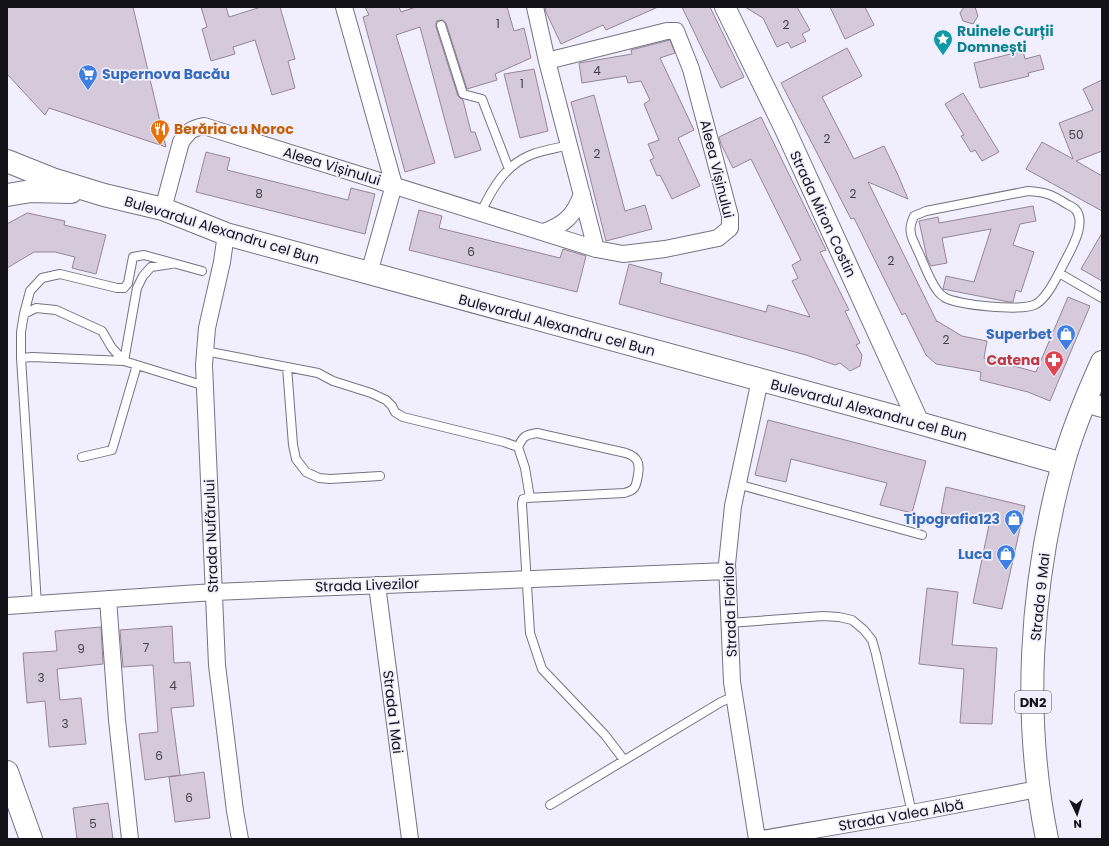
<svg xmlns="http://www.w3.org/2000/svg" width="1109" height="846" font-family="Poppins,sans-serif">
<rect width="100%" height="100%" fill="#f1effe"/>
<!-- building -->
<path fill="#d6cada" stroke="#928796" d="M7,7H133L166,147L49,108L45,115L7,74Z
M201,7H226L229,17L261,7H280L295,59L288,61L295,88L272,95L255,40L233,47L235,54L211,61L202,29L207,27Z
M365,7H399L401,12L416,7H507L514,31L524,28L531,58L495,74L497,80L467,89L446,23L442,20L437,21L436,23V27L458,96L460,98L463,100L471,132H475L481,150L455,158L420,27L396,35L435,163L405,172L363,17L369,15Z
M545,7H658L606,30L603,25L561,44L546,12Z
M682,7H710L744,77L721,88Z
M745,7H797L810,30L802,34L806,41L791,48L788,42L777,47L763,18Z
M830,7H865L874,25L845,39Z
M964,7H975L978,16L973,24L963,21L960,13Z
M670,40L675,53L660,58L694,130L678,138L700,186L672,199L660,175L657,176L650,160L654,158L648,144L659,140L644,104L650,100L641,81L628,83L626,76L582,83L579,63L632,54L631,50Z
M847,48L862,76L822,97L854,159L884,146L898,175L908,199L868,182L937,322V321L962,336L987,341L984,358L1036,372L1068,297L1090,306L1050,401L1028,392L980,380L981,372L936,364L926,355L905,313L902,315L854,218L851,219L781,83Z
M1023,51L1025,59L1040,55L1044,69L1028,73L1029,76L980,88L974,63Z
M534,69L548,131L520,138L504,74Z
M1102,80V151L1076,161L1102,176V211L1026,169L1042,142L1073,159L1059,123L1093,110L1083,89Z
M963,93L999,152L982,161L975,150L971,152L961,136L964,135L945,104Z
M594,95L625,211L645,205L652,229L606,241L571,102Z
M761,117L826,250L820,252L849,310L845,311L860,343L856,345L862,355L860,366L850,371L840,363L835,365L806,355L619,304L629,264L662,273L660,283L766,312L768,305L810,317L792,281L798,278L792,265L801,260L751,159L733,168L721,144L719,137Z
M206,152L230,158L227,170L348,200L351,188L375,194L365,234L196,192Z
M1033,206L1036,221L1020,224L1013,245L1034,252L1021,292L1016,290L1013,302H1009L943,289L946,276L974,282L991,229L942,238L947,263L931,266L927,258L919,221L938,217L939,223Z
M419,210L442,216L439,228L560,258L563,249L586,256L577,292L409,250Z
M27,213L65,221L64,225L106,235L96,274L72,268L75,257L55,252H34L7,268V224Z
M1102,233V281L1081,269Z
M768,420L926,461L912,513L880,505L887,483L791,459L786,482L755,475Z
M946,487L1025,506L1002,609L973,603L989,525L941,513Z
M927,588L958,592L952,645L997,648L992,724L960,723L964,669L919,664Z
M172,626L174,663L190,662L194,706L171,708L180,775L145,780L139,734L158,732L153,665L123,667L120,630Z
M101,627L103,664L57,669L60,700L81,698L86,744L49,747L45,701L27,703L23,653L57,651L55,631Z
M204,772L210,818L175,822L169,777Z
M108,803L113,839H77L73,808Z"/>
<g fill="none" stroke-linecap="round" stroke-linejoin="round">
<defs>
<path id="service" d="M441,25L463,94L482,99L509,169
M1028,191C1044,192 1051,194 1065,203C1068,205 1073,207 1075,209C1088,223 1070,251 1063,265C1057,277 1047,298 1036,304C1023,312 956,305 944,297C937,293 933,284 930,278C925,268 921,257 916,247C915,243 911,238 911,233C909,227 912,221 914,216L926,211Z
M481,212C493,187 506,164 533,154C544,150 557,148 569,145
M1059,273L1102,298
M24,314L30,291L42,278L60,274L117,288H124L128,283L133,257L144,255L202,271
M205,351L318,373L333,381L371,393L386,400L392,406L395,412L403,417L504,442L518,447L525,468L530,498
M21,358L32,357L124,361L137,288L143,276L151,267L171,264
M287,367L293,445L296,459L306,472L319,478L330,479L380,476
M518,447C523,437 524,435 537,433L626,453C638,457 640,463 638,475C636,486 636,490 624,493L527,498L523,499L522,504L530,633L542,669L605,735L624,760
M82,457L112,450L137,365
M737,484L922,535
M37,604L21,358V332L24,314L36,308L56,310L102,331L112,348L124,361L205,386
M729,623L823,616L839,617L852,620L864,630L872,640L876,654L912,813
M550,805L721,702L735,696"/>
<path id="minor" d="M344,7L394,185L369,273
M535,7L547,61L596,249
M163,209L181,142C189,131 190,129 204,126L596,249L623,254L665,249L718,238L730,228V216L691,69L676,31H667L547,61
M544,232C565,224 574,216 582,194
M226,234L222,262L207,328L204,365L217,665L235,811L240,839
M377,585L410,839
M108,599L117,720L130,839
M7,606L214,592L727,571
M757,839L732,682L727,564L733,506L760,380
M762,839L912,813L1038,789"/>
<path id="tertiary" d="M725,7L784,127L919,423
M1085,402L1102,407"/>
<path id="secondary" d="M7,161L52,179L104,195L163,209L226,234L919,423L1063,464
M7,195L31,191L71,192
M7,772L31,839"/>
<path id="primary" d="M1047,839C1022,716 1030,585 1063,464C1073,429 1087,395 1102,362"/>
</defs>
<!-- service casing -->
<use href="#service" stroke="#757383" stroke-width="10"/>
<!-- minor casing -->
<use href="#minor" stroke="#757383" stroke-width="18"/>
<!-- tertiary casing -->
<use href="#tertiary" stroke="#757383" stroke-width="22"/>
<!-- secondary casing -->
<use href="#secondary" stroke="#757383" stroke-width="24"/>
<!-- primary casing -->
<use href="#primary" stroke="#757383" stroke-width="24"/>
<!-- service -->
<use href="#service" stroke="#fff" stroke-width="8"/>
<!-- minor -->
<use href="#minor" stroke="#fff" stroke-width="16"/>
<!-- tertiary -->
<use href="#tertiary" stroke="#fff" stroke-width="20"/>
<!-- secondary -->
<use href="#secondary" stroke="#fff" stroke-width="22"/>
<!-- primary -->
<use href="#primary" stroke="#fff" stroke-width="22"/>
</g>
<!-- icons -->
<defs>
<symbol id="sight-pin" viewBox="-11 -11 22 30"><path d="M0 17L-7.5 6A9.5 9.5 0 1 1 7.5 6Z" fill="#0f9aa8" stroke="#f1effe"/><path d="M0-6L1.8-2.2L6-1.7L2.9 1.2L3.7 5.4L0 3.3L-3.7 5.4L-2.9 1.2L-6-1.7L-1.8-2.2Z" fill="#fff"/></symbol>
<symbol id="supermarket-pin" viewBox="-11 -11 22 30"><path d="M0 17L-7.5 6A9.5 9.5 0 1 1 7.5 6Z" fill="#3f7fe0" stroke="#f1effe"/><path d="M-6-5.5h2.5l.6 2H6L4.5 2H-2.5L-4.4-4H-6ZM-1.5 3.2a1.3 1.3 0 1 0 .1 0ZM3 3.2a1.3 1.3 0 1 0 .1 0Z" fill="#fff"/></symbol>
<symbol id="restaurant-pin" viewBox="-11 -11 22 30"><path d="M0 17L-7.5 6A9.5 9.5 0 1 1 7.5 6Z" fill="#e8710a" stroke="#f1effe"/><path d="M-5-6h1v4h1v-4h1v4h1v-4h1v5L-1.5 .5V6h-2V.5L-5-1ZM5-6V6H3V1.5H1.5Q1.5-4 5-6Z" fill="#fff"/></symbol>
<symbol id="shop-pin" viewBox="-11 -11 22 30"><path d="M0 17L-7.5 6A9.5 9.5 0 1 1 7.5 6Z" fill="#3f7fe0" stroke="#f1effe"/><path d="M-5-2.5h2.3a2.7 3.5 0 0 1 5.4 0H5L5.5 6h-11ZM-1.5-2.5h3a1.5 2.3 0 0 0-3 0Z" fill="#fff"/></symbol>
<symbol id="pharmacy-pin" viewBox="-11 -11 22 30"><path d="M0 17L-7.5 6A9.5 9.5 0 1 1 7.5 6Z" fill="#e0444e" stroke="#f1effe"/><path d="M-2-6h4v4h4v4h-4v4h-4v-4h-4v-4h4Z" fill="#fff"/></symbol>
</defs>
<g fill-rule="evenodd">
<use href="#sight-pin" x="932" y="28" width="22" height="30"/>
<use href="#supermarket-pin" x="77" y="63" width="22" height="30"/>
<use href="#restaurant-pin" x="149" y="118" width="22" height="30"/>
<use href="#shop-pin" x="1055" y="323" width="22" height="30"/>
<use href="#pharmacy-pin" x="1043" y="349" width="22" height="30"/>
<use href="#shop-pin" x="1003" y="508" width="22" height="30"/>
<use href="#shop-pin" x="995" y="543" width="22" height="30"/>
</g>
<g text-anchor="middle" dominant-baseline="central" stroke-width="3.5" stroke-linejoin="round" paint-order="stroke">
<!-- number labels -->
<g font-size="12" fill="#444048">
<text x="498" y="23">1</text>
<text x="786" y="24">2</text>
<text x="597" y="70">4</text>
<text x="522" y="83">1</text>
<text x="1076" y="134">50</text>
<text x="827" y="138">2</text>
<text x="597" y="153">2</text>
<text x="259" y="193">8</text>
<text x="853" y="193">2</text>
<text x="471" y="251">6</text>
<text x="891" y="260">2</text>
<text x="946" y="339">2</text>
<text x="146" y="647">7</text>
<text x="81" y="648">9</text>
<text x="41" y="677">3</text>
<text x="173" y="685">4</text>
<text x="65" y="723">3</text>
<text x="159" y="755">6</text>
<text x="189" y="797">6</text>
<text x="93" y="823">5</text>
</g>
<!-- shield labels -->
<rect fill="#f1effe" stroke="#56545d" stroke-width="1" x="1015" y="691" width="36" height="22" rx="3"/>
<g font-size="13" font-weight="bold" fill="#131218">
<text x="1033" y="702">DN2</text>
</g>
<!-- culture labels -->
<g font-size="14" font-weight="bold" fill="#0d838f" stroke="#f1effe" text-anchor="start">
<text x="957" y="31">Ruinele Curții<tspan x="957" dy="16">Domnești</tspan></text>
</g>
<!-- shop labels -->
<g font-size="14" font-weight="bold" fill="#366cbe" stroke="#f1effe" text-anchor="end">
<text x="102" y="74" text-anchor="start">Supernova Bacău</text>
<text x="1052" y="334">Superbet</text>
<text x="1000" y="519">Tipografia123</text>
<text x="992" y="554">Luca</text>
</g>
<!-- food labels -->
<g font-size="14" font-weight="bold" fill="#c56008" stroke="#f1effe" text-anchor="start">
<text x="174" y="129">Berăria cu Noroc</text>
</g>
<!-- street labels -->
<g font-size="14" fill="#131218" stroke="#f1effe">
<text transform="translate(332 166) rotate(17)">Aleea Vișinului</text>
<text transform="translate(717 169) rotate(76)">Aleea Vișinului</text>
<text transform="translate(823 214) rotate(65)">Strada Miron Costin</text>
<text transform="translate(222 230) rotate(17)">Bulevardul Alexandru cel Bun</text>
<text transform="translate(557 325) rotate(15)">Bulevardul Alexandru cel Bun</text>
<text transform="translate(869 410) rotate(15)">Bulevardul Alexandru cel Bun</text>
<text transform="translate(211 536) rotate(-92)">Strada Nufărului</text>
<text transform="translate(367 585) rotate(-2)">Strada Livezilor</text>
<text transform="translate(1040 597) rotate(-84)">Strada 9 Mai</text>
<text transform="translate(730 609) rotate(-92)">Strada Florilor</text>
<text transform="translate(393 712) rotate(83)">Strada 1 Mai</text>
<text transform="translate(901 815) rotate(-10)">Strada Valea Albă</text>
</g>
<!-- health labels -->
<g font-size="14" font-weight="bold" fill="#be3a42" stroke="#f1effe" text-anchor="end">
<text x="1040" y="360">Catena</text>
</g>
</g>
<!-- border -->
<rect width="1109" height="846" fill="none" stroke="#131218" stroke-width="16"/>
<!-- north arrow -->
<g transform="translate(1077 814) rotate(176)" stroke="#f1effe" stroke-width="3" paint-order="stroke">
<path d="M0-3L7 15L0 10L-7 15Z" fill="#131218"/>
<text y="-6" font-size="11" font-weight="bold" text-anchor="middle" fill="#131218">N</text>
</g>
</svg>
